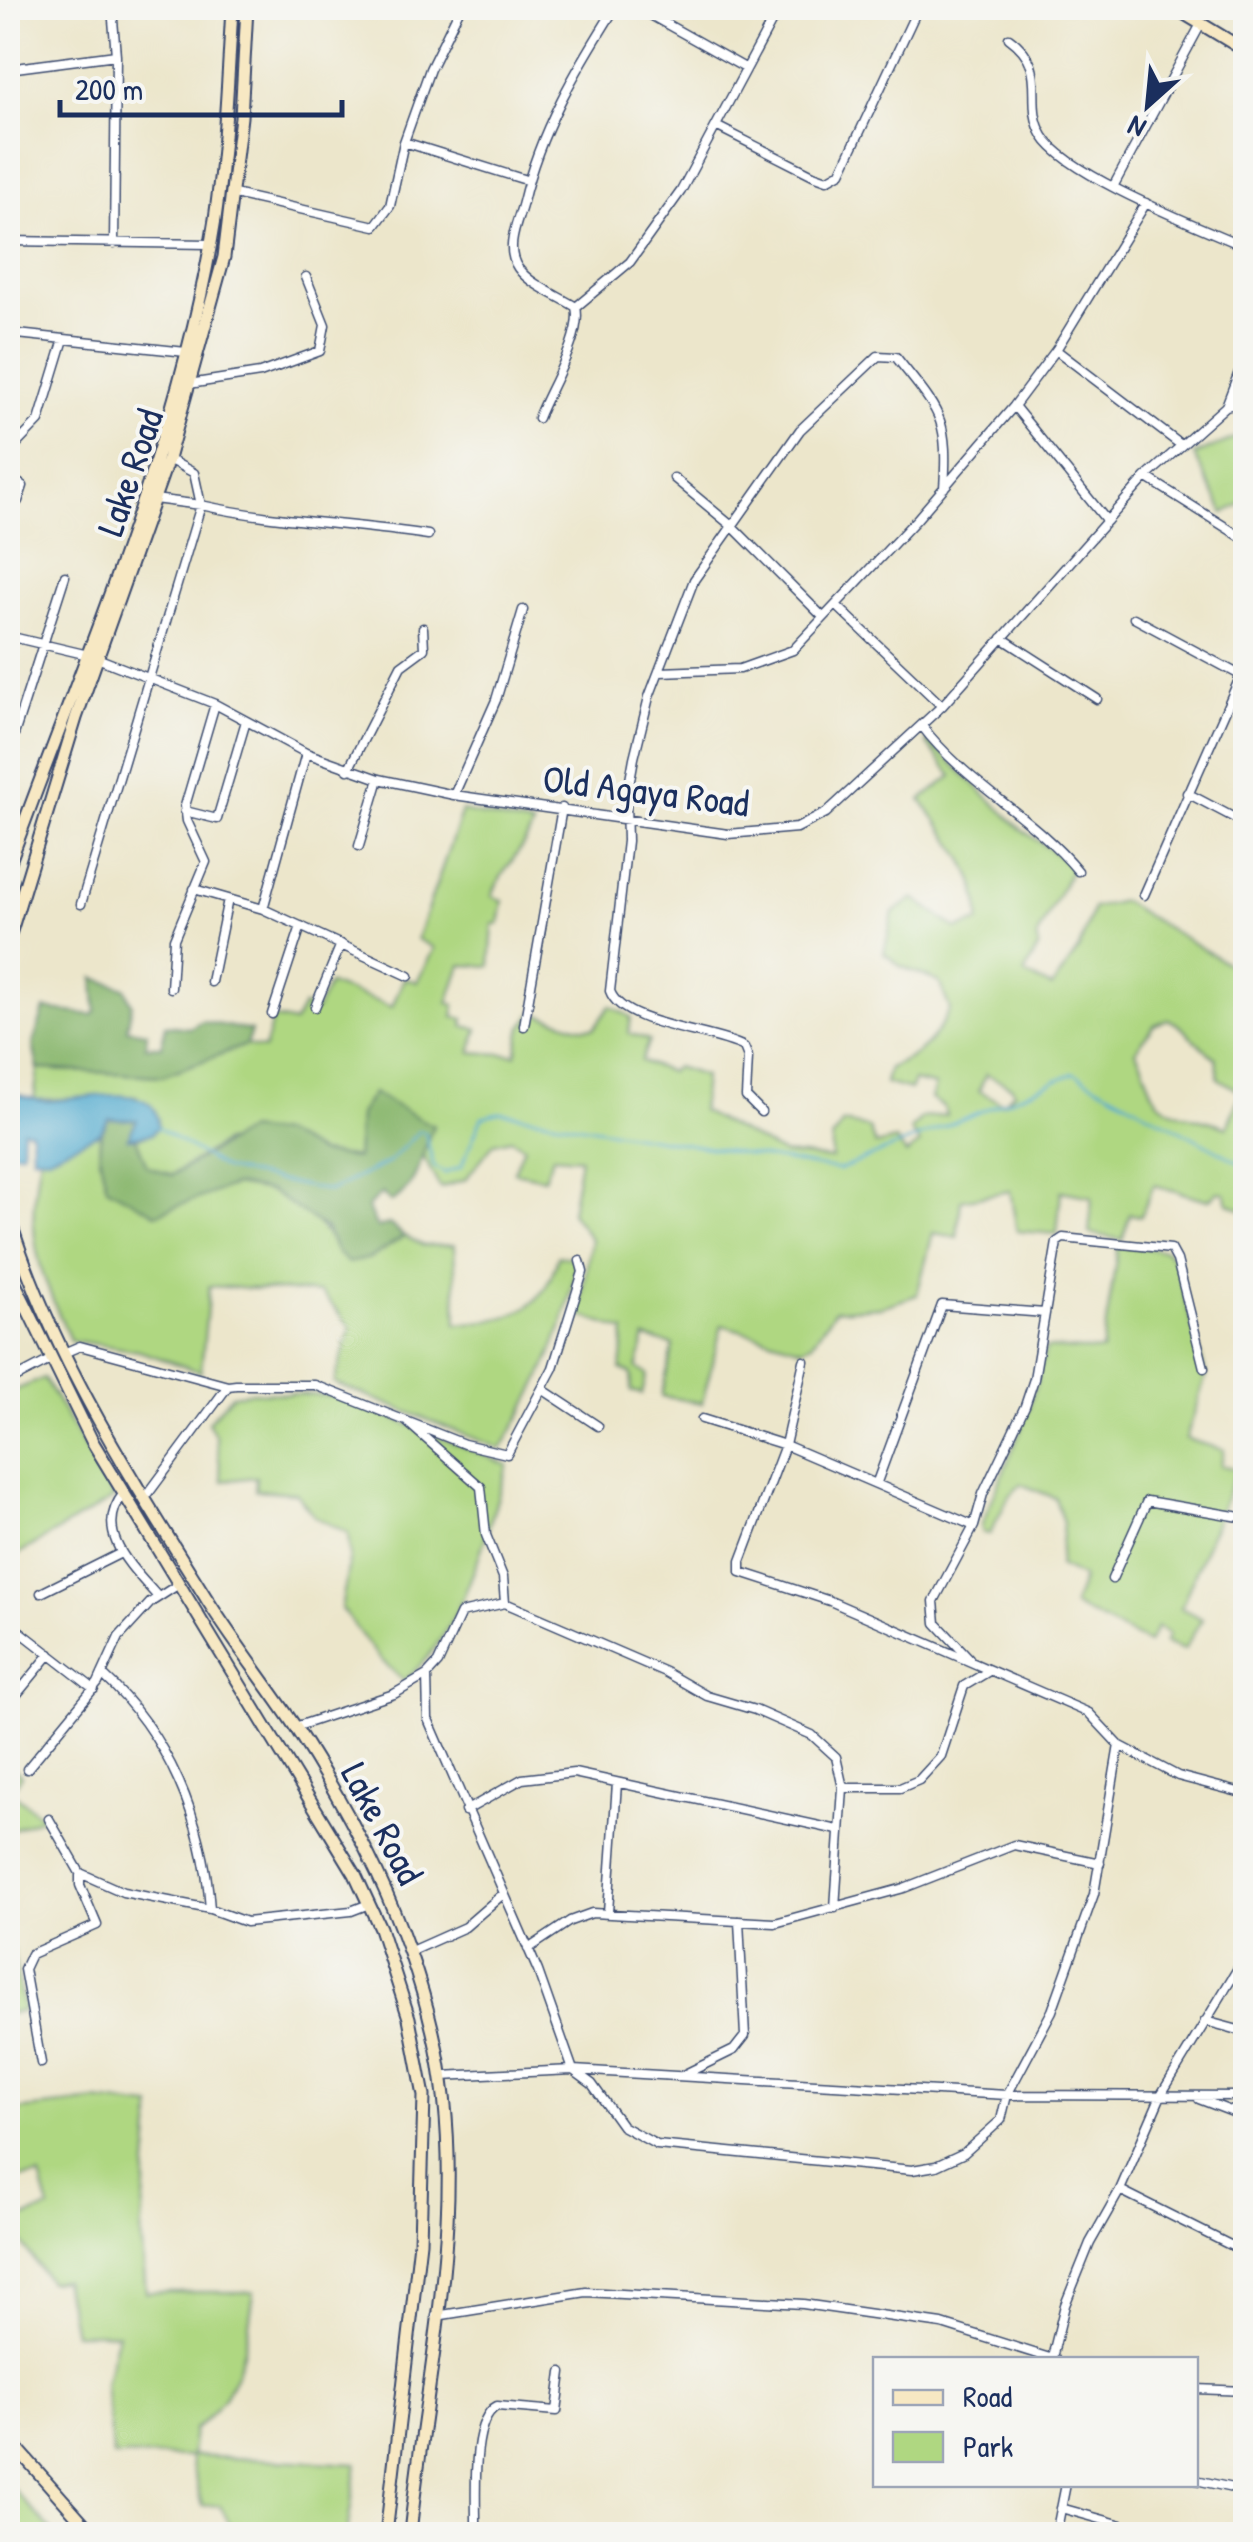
<svg xmlns="http://www.w3.org/2000/svg" width="1253" height="2542" font-family="'Patrick Hand',sans-serif">
<rect width="100%" height="100%" fill="#f6f6f2"/>
<filter id="ink" filterUnits="userSpaceOnUse"><feTurbulence type="fractalNoise" baseFrequency=".01" numOctaves="2"/><feDisplacementMap in="SourceGraphic" scale="20" xChannelSelector="R" yChannelSelector="G"/><feConvolveMatrix kernelMatrix="1 2 1 2 8 2 1 2 1" color-interpolation-filters="sRGB"/></filter>
<filter id="wash" filterUnits="userSpaceOnUse"><feTurbulence type="fractalNoise" baseFrequency=".0048" numOctaves="4" result="noise"/><feDisplacementMap in="SourceGraphic" scale="40" xChannelSelector="R" yChannelSelector="G"/><feGaussianBlur stdDeviation="2.25" result="paint"/><feColorMatrix in="noise" values="0 0 0 0 0 0 0 0 0 0 0 0 0 0 0 0 0 1.4 0 .05"/><feComposite in="paint" operator="in"/></filter>
<g filter="url(#wash)">
<rect width="100%" height="100%" fill="#ece6cb"/>
<!-- green -->
<path fill="#afd781" stroke="#658370" stroke-width="2.5" fill-rule="evenodd" d="M1245,434V502L1224,513L1194,455Z
M928,740L1020,828L1073,866L1037,936L1039,946L1024,974L1052,987L1079,949L1093,908L1122,901L1245,974V1211L1228,1203L1225,1193L1218,1192L1208,1200L1154,1185L1141,1216L1130,1214L1122,1240L1089,1233L1092,1197L1061,1191L1057,1234L1017,1231L1010,1191L961,1200L957,1237L933,1233L917,1295L881,1307L835,1310L812,1343L802,1348L722,1325L702,1403L661,1396L674,1345L645,1338L637,1368L647,1374L642,1394L632,1391L631,1373L621,1369L625,1331L579,1315L591,1240L571,1212L580,1158L553,1156L544,1178L514,1172L524,1146L511,1139L494,1143L465,1180L440,1188L421,1152L432,1125L358,1141L356,1158L319,1153L283,1134L224,1142L172,1175L147,1167L136,1138L152,1134L137,1096L34,1100L38,1069L162,1076L246,1045L264,1049L273,1018L294,1023L303,1006L316,1010L329,984L392,1007L404,978L417,982L434,948L417,939L462,811L533,826C523,852 501,869 492,896L503,901L499,924H493L490,966L461,965L448,1003L455,1005L453,1017L464,1019L463,1026L478,1029L471,1052L516,1055L522,1027L532,1014C555,1015 572,1029 594,1028L610,1006L631,1017L629,1033L649,1040L641,1061L669,1072L676,1067L704,1076L701,1111L784,1154L832,1159V1138L843,1123L869,1128L875,1145L896,1140L906,1154L920,1144L910,1130L922,1118L946,1115L944,1107L931,1099L935,1086L914,1081L910,1090L885,1083L889,1068C921,1055 935,1040 950,1009L939,982L900,966L884,953L893,913L914,898L957,929L979,922C982,873 949,838 921,800L952,776L926,743ZM1168,1019C1188,1028 1197,1046 1216,1058L1218,1078L1241,1092L1227,1127C1207,1118 1166,1116 1154,1095C1146,1080 1147,1069 1135,1051L1154,1025ZM986,1074L1012,1087L1014,1092L1003,1103L979,1091Z
M100,1133L99,1160L155,1214C172,1208 226,1185 238,1185C278,1186 322,1218 337,1253L371,1258L404,1236L424,1246L454,1245L457,1324C511,1319 542,1315 558,1256L577,1258C568,1330 539,1387 501,1449L334,1383L351,1327L321,1293L209,1286L201,1372L139,1351L70,1340C37,1266 25,1238 40,1156Z
M1118,1246L1165,1250L1174,1259L1206,1375L1186,1439L1224,1450L1221,1465L1237,1469L1181,1608L1202,1619L1184,1650L1165,1643L1169,1634L1157,1627L1148,1643L1073,1606L1083,1578L1059,1566L1063,1523L1055,1498L1021,1484L1008,1498L990,1534L983,1533L981,1526L1027,1415L1046,1348L1102,1351Z
M44,1378L114,1498L8,1560V1393Z
M253,1392L339,1396L508,1465C483,1539 466,1629 404,1681L380,1659L341,1609L350,1556L348,1533L315,1517L296,1493L255,1490L256,1477L222,1481L216,1437L208,1422L232,1395Z
M8,1763L22,1775L11,1792L43,1817L8,1832Z
M12,1949L24,2011L8,2014V1950Z
M96,2101L152,2107L141,2236L146,2292H254C246,2347 240,2394 194,2430L191,2456L357,2464L347,2534H235L220,2505L202,2506L190,2457L113,2456L105,2384L118,2333H74L63,2280L49,2282L8,2223L49,2209L40,2176L8,2179V2111Z
M8,2484L55,2534H8Z"/>
<!-- forest -->
<path fill="#8bb86f" stroke="#537466" stroke-width="2.5" d="M94,978L125,988L132,1004L127,1029L147,1032L146,1046H162L165,1025L189,1028L202,1021L251,1031L246,1045L162,1076L38,1069L33,1045L44,1009L93,1015L96,1011Z
M373,1093L433,1126C421,1154 419,1188 390,1202L382,1193L367,1207L377,1228L389,1224L404,1236L371,1258L348,1263L337,1253L326,1229L270,1191L234,1185L156,1214L107,1187C100,1163 93,1141 109,1119L137,1120L128,1138H136L147,1166L172,1175L248,1130L283,1134L319,1153L356,1158L359,1114Z"/>
<!-- water -->
<path fill="#52abcf" stroke="#366d96" stroke-width="2.5" d="M15,1093C26,1097 35,1101 47,1101C74,1101 161,1077 158,1126L152,1134L128,1138L137,1120L109,1119L100,1133L48,1157L32,1156L31,1131L23,1130L22,1152H10L9,1097Z"/>
<g fill="none" stroke-linecap="round" stroke-linejoin="round">
<!-- stream -->
<path stroke="#52abcf" stroke-width="2.5" d="M155,1126L225,1169L329,1191L389,1162L419,1131L425,1132L434,1167L445,1173L461,1167L482,1117L501,1112L839,1170L1074,1073L1246,1166"/>
</g>
</g>
<g filter="url(#ink)">
<g fill="none" stroke-linecap="round" stroke-linejoin="round">
<defs>
<path id="street" d="M112,8L116,55L114,244
M638,8L745,68
M1009,38C1052,69 1022,100 1043,136C1066,175 1200,227 1246,247
M8,69L116,55
M716,126L813,175L827,180L841,172L918,8
M404,142L526,180
M1114,185L1201,24
M234,194L375,226L390,206L404,142L430,69L460,8
M8,241L210,244
M576,307L630,262L681,191L779,8
M8,333L186,352
M1056,350L1181,445
M189,384L260,373L320,351L325,325L306,277
M1014,406L1107,521
M1226,406L1246,401
M538,418C549,389 583,336 576,307C559,296 530,285 518,268C504,248 518,222 523,202C540,130 576,70 615,8
M8,453L39,421L64,339
M168,459L194,473L201,505C275,522 353,523 428,535
M8,476L23,486L18,501L8,506
M1146,477L1246,540
M674,478L733,527L823,617
M836,605L942,706
M1134,618L1240,675
M8,636L84,654
M1002,638L1097,699
M97,658L215,704L306,753L379,779L454,795L728,834L797,828L826,813L942,706L1146,477L1226,406L1246,354
M660,672L740,669L793,650L917,519L1014,406L1056,350L1146,203
M922,726C965,783 1033,816 1078,871
M10,747L65,576
M348,770L401,666L424,649L423,628
M1187,793L1246,824
M454,795L496,700L523,610
M185,811L217,819L246,721
M359,846L379,779
M194,889L263,909L409,976
M1144,895L1246,664
M81,904L201,505L154,499
M263,909L306,753
M211,982L228,899
M171,988L174,939L206,862L187,821L185,806L215,704
M315,1007L341,944
M272,1014L301,926
M524,1026L562,808
M761,1112L746,1097L748,1057L744,1047C713,1030 622,1026 610,991L627,841L626,802L634,758L649,697L694,580L800,430L878,356L896,357C939,412 949,415 944,488
M66,1352L80,1346L228,1386
M804,1361L785,1445L741,1561V1572L830,1601L1089,1713L1119,1745L1094,1894L1052,2011L1007,2095L1001,2120L964,2153L936,2166L912,2170L657,2145L622,2126L592,2084L573,2070L538,1971L428,1719L427,1675L438,1663L461,1613L505,1603L665,1672L707,1696L755,1710L812,1735L836,1757L843,1788L835,1908
M8,1382L50,1360
M542,1389L598,1426
M702,1419L785,1445L974,1526
M406,1421L481,1487L486,1535L503,1577L505,1603
M877,1482L942,1305L1045,1313
M124,1493C92,1532 132,1567 158,1597
M145,1498L228,1386L236,1385H315L464,1444L507,1454L553,1368L583,1272L580,1261
M1246,1575V1581
M1112,1579L1147,1501L1246,1518
M41,1593L121,1553
M8,1622L94,1689
M969,1658L936,1623L934,1601L974,1526L983,1494L1025,1406L1034,1379L1057,1242L1063,1238L1171,1249L1177,1260L1204,1368
M102,1674C168,1734 204,1820 210,1909
M8,1705L50,1654
M295,1727L394,1694L427,1675
M1119,1745L1178,1776L1246,1794
M27,1769L98,1683L119,1637L151,1602L179,1584
M843,1788H900L919,1780L941,1756L964,1686L989,1671
M465,1811L522,1779L574,1773L838,1830
M49,1819L80,1873L123,1892L210,1909L246,1922L351,1911L369,1904
M608,1912L617,1783
M528,1949L570,1921L592,1913L775,1923L904,1888L1014,1845L1100,1863
M411,1951L465,1927L503,1894
M1205,2021L1246,2032
M41,2063L24,1969L31,1954L97,1925L80,1885V1873
M683,2075L734,2050L745,2036L739,1921
M441,2076L573,2070L1007,2095L1246,2096
M1199,2099L1246,2117
M1120,2190L1246,2253
M436,2316L586,2292L803,2304L942,2324L1056,2360
M1052,2358L1065,2305L1090,2243L1120,2190L1162,2093L1246,1955
M1196,2389L1246,2391
M1196,2480L1246,2491
M1061,2508L1154,2534
M476,2534C477,2505 469,2420 497,2406L557,2411L562,2372
M1056,2534L1066,2484"/>
<path id="secondary" d="M1175,8L1246,51
M8,867C83,660 181,437 215,219C225,149 228,78 232,8
M8,941L76,718L168,459L224,257L241,117L247,8
M8,1214C50,1353 132,1479 208,1601C235,1644 266,1683 294,1725C356,1821 407,1921 433,2032C472,2196 426,2371 410,2534
M8,1269L92,1441L355,1874L380,1928L409,2018L424,2096L420,2242L386,2534
M8,2438L93,2534"/>
</defs>
<!-- street casing -->
<use href="#street" stroke="#3a4a6e" stroke-width="11"/>
<!-- secondary casing -->
<use href="#secondary" stroke="#3a4a6e" stroke-width="15"/>
<!-- street -->
<use href="#street" stroke="#fff" stroke-width="8"/>
<!-- secondary -->
<use href="#secondary" stroke="#f7e8c3" stroke-width="11"/>
</g>
</g>
<g text-anchor="middle" dominant-baseline="central" stroke-width="8" stroke-linejoin="round" paint-order="stroke">
<!-- street labels -->
<g font-size="38" fill="#1b2f5e" stroke="#f6f6f2">
<text transform="translate(129 472) rotate(-71)">Lake Road</text>
<text transform="translate(646 790) rotate(7)">Old Agaya Road</text>
<text transform="translate(383 1823) rotate(62)">Lake Road</text>
</g>
</g>
<!-- margin -->
<rect width="1253" height="2542" fill="none" stroke="#f6f6f2" stroke-width="40"/>
<!-- legend -->
<rect x="873" y="2357" width="325" height="130" fill="#f6f6f2" stroke="#9ea6b7" stroke-width="2.5"/>
<rect x="893" y="2390" width="50" height="15" fill="#f7e8c3" stroke="#9ea6b7" stroke-width="2.5"/>
<text x="963" y="2407" font-size="30" fill="#1b2f5e">Road</text>
<rect x="893" y="2432" width="50" height="30" fill="#afd781" stroke="#9ea6b7" stroke-width="2.5"/>
<text x="963" y="2457" font-size="30" fill="#1b2f5e">Park</text>
<!-- north arrow -->
<g transform="translate(1148 105) rotate(207)" stroke="#f6f6f2" stroke-width="8" paint-order="stroke">
<path d="M0-8L18 38L0 25L-18 38Z" fill="#1b2f5e"/>
<text y="-15" font-size="28" font-weight="bold" text-anchor="middle" fill="#1b2f5e">N</text>
</g>
<!-- scale -->
<path d="M60 100v15h282v-15" fill="none" stroke="#1b2f5e" stroke-width="5"/>
<text x="75" y="100" font-size="30" fill="#1b2f5e" stroke="#f6f6f2" stroke-width="8" paint-order="stroke">200 m</text>
</svg>
